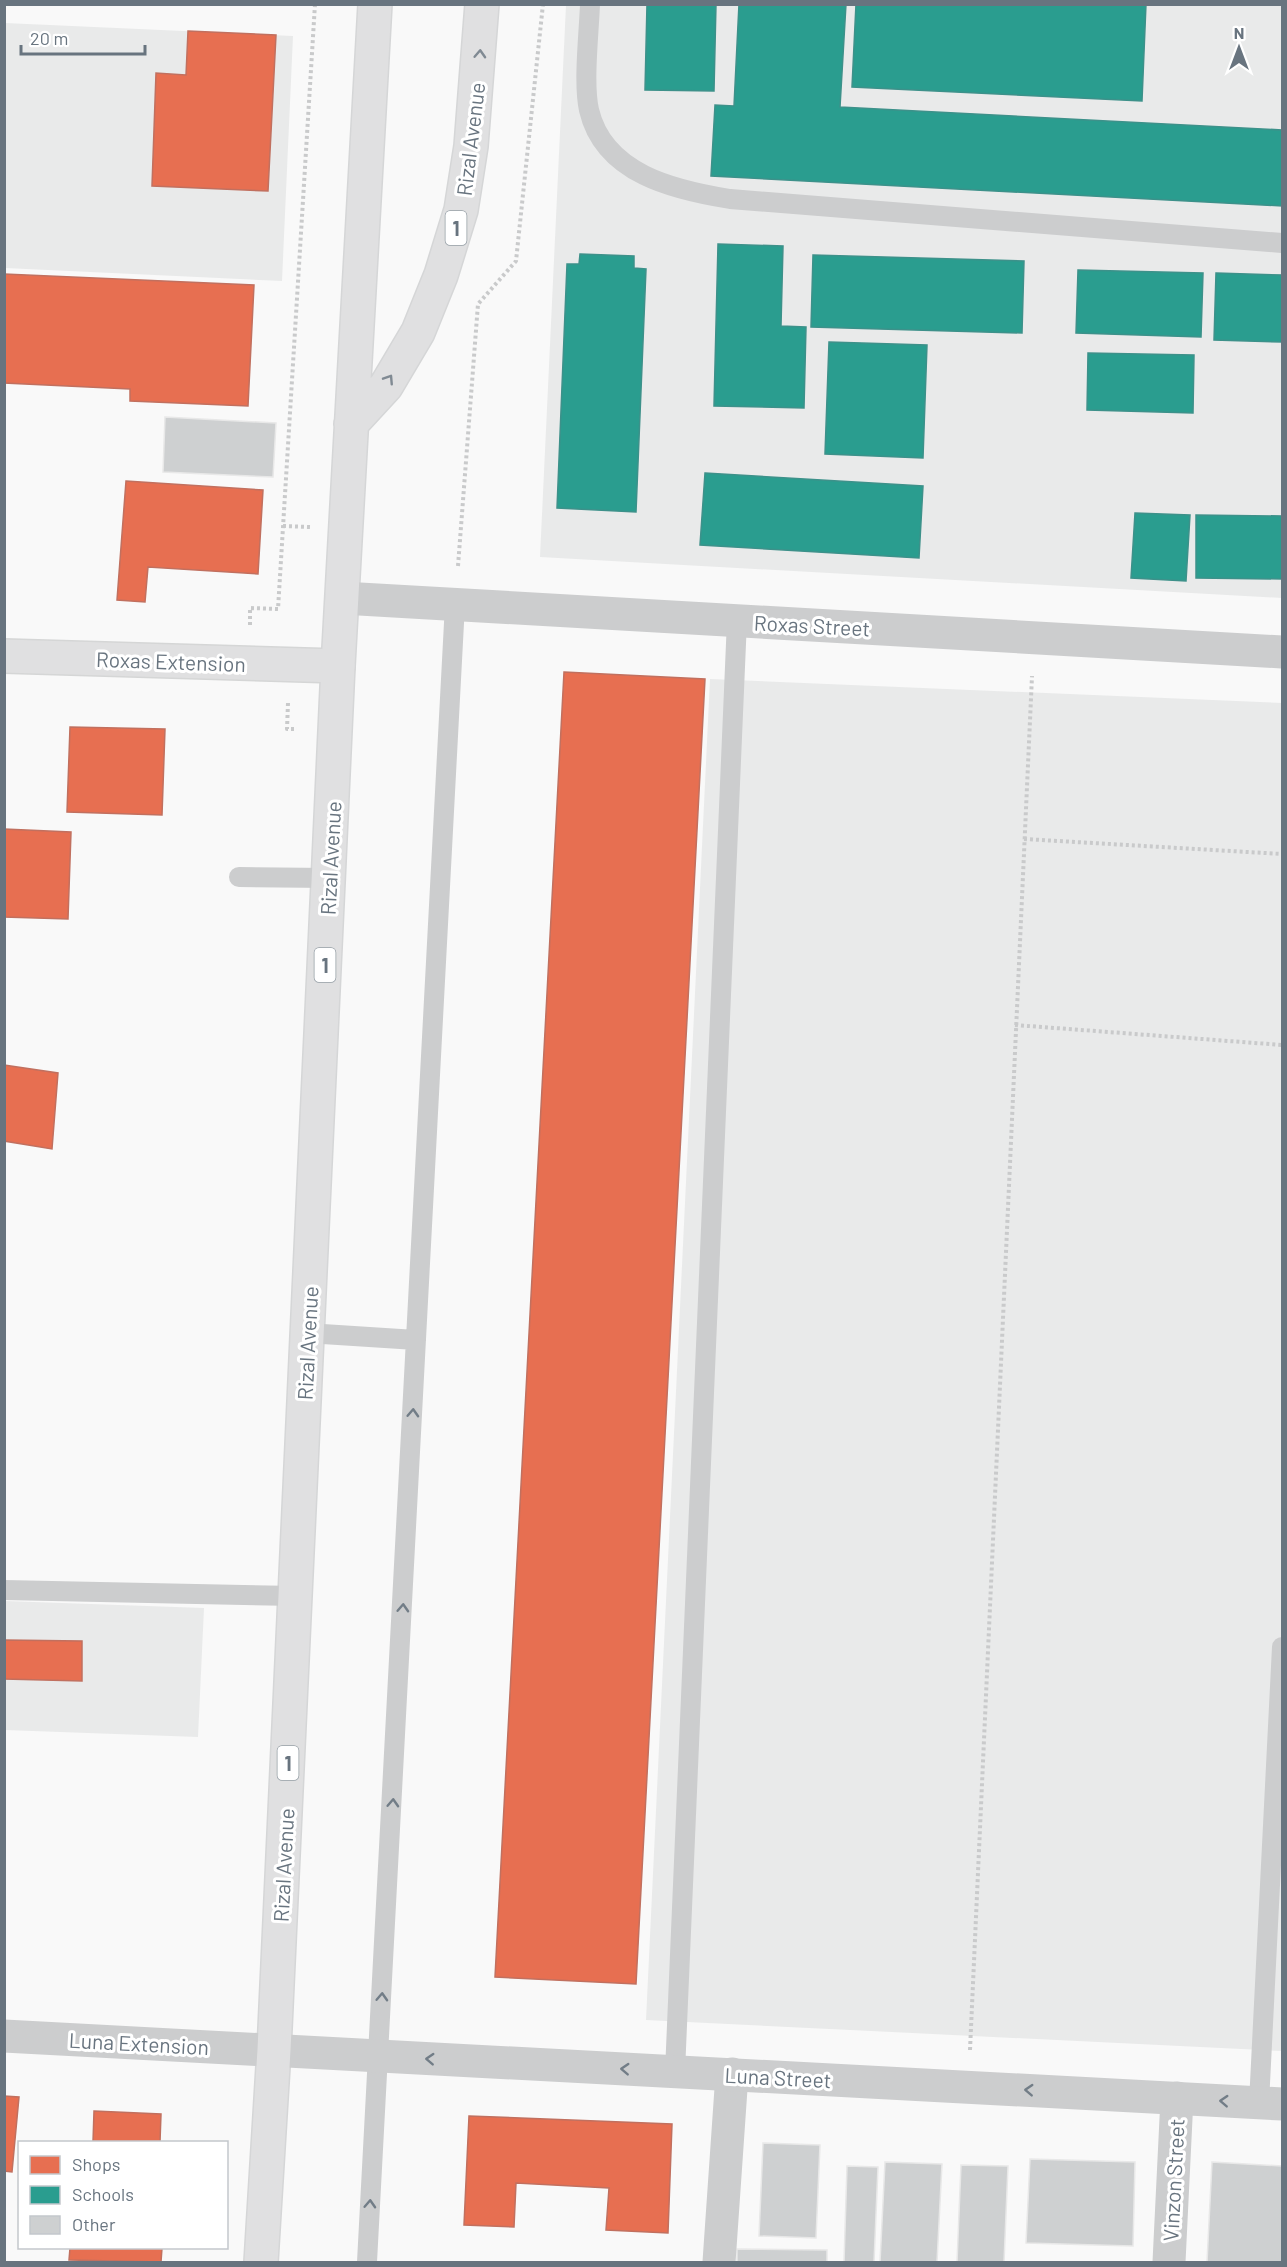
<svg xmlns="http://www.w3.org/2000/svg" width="1287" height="2267" font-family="Barlow,sans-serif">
<rect width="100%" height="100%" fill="#f9f9f9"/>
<!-- built -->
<path fill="#e9eaea" d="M566,5H1282V598L540,557Z
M5,23L293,36L282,281L5,268Z
M710,679L1282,703V2051L646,2020Z
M5,1601L204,1608L198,1737L5,1730Z"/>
<!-- shops -->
<path fill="#e76f51" stroke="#c1705f" stroke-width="1.5" d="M188,31L276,35L268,191L152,186L156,73L186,75Z
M4,274L254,285L248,406L130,401V389L4,383Z
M126,481L263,490L258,574L148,567L145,602L117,600Z
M564,672L705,679L636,1984L495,1977Z
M70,727L165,729L162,815L67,812Z
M4,829L71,832L68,919L4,917Z
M4,1065L58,1073L52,1149L4,1141Z
M4,1640L82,1641V1681L4,1679Z
M4,2096L19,2097L12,2172L4,2171Z
M94,2111L161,2114L160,2142H93Z
M469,2116L672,2124L668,2233L606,2230L609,2188L516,2183L514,2227L464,2225Z
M70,2248H162L161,2262L69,2260Z"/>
<!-- schools -->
<path fill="#2a9d8f" stroke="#3d918a" stroke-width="1.5" d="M647,4H716L714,91L645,90Z
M739,4H846L840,107L1282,130V206L711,176L715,105L734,106Z
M856,4H1146L1142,101L852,87Z
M718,244L783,246L781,326L806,327L804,408L714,406Z
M580,254L634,256V268L646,269L636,512L557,508L567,264H579Z
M813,255L1024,261L1022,333L811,327Z
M1078,270L1203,273L1201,337L1076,333Z
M1216,273L1282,275V342L1214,340Z
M829,342L927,345L923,458L825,454Z
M1088,353L1194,355L1193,413L1087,410Z
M705,473L923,486L919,558L700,545Z
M1135,513L1190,515L1186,581L1131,578Z
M1196,515L1282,516V579L1196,578Z"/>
<!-- building -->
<path fill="#ced0d1" stroke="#e8e8e8" stroke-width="1.5" d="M165,417L276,423L273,477L163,472Z
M763,2143L820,2145L816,2238L759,2236Z
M1030,2159L1135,2162L1133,2246L1026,2243Z
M885,2162L942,2164L937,2262H880Z
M1212,2162L1282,2166V2262H1207Z
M961,2165L1008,2166L1004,2262H957Z
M847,2166L878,2167L874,2262H844Z
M737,2249L827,2250V2262H737Z"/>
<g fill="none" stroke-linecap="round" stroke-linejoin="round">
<defs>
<path id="secondary" d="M4,656L338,666"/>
<path id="primary" d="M351,424L386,386L418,332L441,275L461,210L471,146L482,4
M261,2262L274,2050L338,666L375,4"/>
</defs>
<!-- secondary casing -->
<use href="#secondary" stroke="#d5d6d6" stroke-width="36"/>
<!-- primary casing -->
<use href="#primary" stroke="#d5d6d7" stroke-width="36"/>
<!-- path -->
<path stroke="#c9cacb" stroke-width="4" stroke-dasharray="3 3" stroke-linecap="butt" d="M283,526L310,527
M458,566L478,304L516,261L543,4
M250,625V608L278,609L315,4
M288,703L287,729H297
M1024,839L1282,854
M1015,1025L1282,1045
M970,2050L1032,676"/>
<!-- service -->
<path stroke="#cccdce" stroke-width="20" d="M590,4C589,33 583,83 589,110C604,174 674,190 730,199L1282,243
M239,877L329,878
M307,1333L416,1340
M4,1590L296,1596
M675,2072L737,620
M1259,2103L1282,1647
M367,2262L455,604"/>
<!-- minor -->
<path stroke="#cccdce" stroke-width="33" d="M719,2262L732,2074
M1169,2262L1177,2098"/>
<!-- tertiary -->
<path stroke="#cccdce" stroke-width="33" d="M342,598L1282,652
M4,2036L1282,2104"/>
<!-- secondary -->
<use href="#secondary" stroke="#e0e0e1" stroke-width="33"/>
<!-- primary -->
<use href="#primary" stroke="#e0e0e1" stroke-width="33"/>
</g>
<!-- one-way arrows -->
<defs><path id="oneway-chevron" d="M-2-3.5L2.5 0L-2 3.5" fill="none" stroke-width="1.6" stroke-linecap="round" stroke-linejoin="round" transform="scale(1.5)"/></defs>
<g stroke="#808a93">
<use href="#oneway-chevron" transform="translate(480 54) rotate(-87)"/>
<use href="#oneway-chevron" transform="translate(389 379) rotate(-57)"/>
</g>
<g stroke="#727d87">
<use href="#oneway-chevron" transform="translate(413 1413) rotate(-87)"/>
<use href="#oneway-chevron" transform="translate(403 1608) rotate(-87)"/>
<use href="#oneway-chevron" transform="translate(393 1803) rotate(-87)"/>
<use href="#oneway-chevron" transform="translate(382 1997) rotate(-87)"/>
<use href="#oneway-chevron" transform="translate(430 2059) rotate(-177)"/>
<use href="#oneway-chevron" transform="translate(625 2069) rotate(-177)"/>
<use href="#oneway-chevron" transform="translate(1029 2090) rotate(-177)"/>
<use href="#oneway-chevron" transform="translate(1224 2101) rotate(-177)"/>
<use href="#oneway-chevron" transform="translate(370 2204) rotate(-87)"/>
</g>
<g text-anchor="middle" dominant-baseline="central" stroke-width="6" stroke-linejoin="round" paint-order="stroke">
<!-- shield labels -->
<g fill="#fff" stroke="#959ea5" stroke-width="1.5">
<rect x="445.5" y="211" width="21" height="34" rx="4.5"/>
<rect x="314.5" y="948" width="21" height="34" rx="4.5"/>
<rect x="277.5" y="1746" width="21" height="34" rx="4.5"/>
</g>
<g font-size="20" font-weight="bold" fill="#68747f">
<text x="456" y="228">1</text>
<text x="325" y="965">1</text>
<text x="288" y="1763">1</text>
</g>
<!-- street labels -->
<g font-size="21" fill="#68747f" stroke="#fff">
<text transform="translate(470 139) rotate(-83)">Rizal Avenue</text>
<text transform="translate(812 625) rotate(3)">Roxas Street</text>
<text transform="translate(171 661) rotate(2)">Roxas Extension</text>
<text transform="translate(330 858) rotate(-87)">Rizal Avenue</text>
<text transform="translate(307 1343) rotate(-87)">Rizal Avenue</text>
<text transform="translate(283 1865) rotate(-87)">Rizal Avenue</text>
<text transform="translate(139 2043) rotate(3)">Luna Extension</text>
<text transform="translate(778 2077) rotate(3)">Luna Street</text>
<text transform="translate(1173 2180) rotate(-87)">Vinzon Street</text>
</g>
</g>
<!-- border -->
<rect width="1287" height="2267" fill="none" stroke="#68747f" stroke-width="12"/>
<!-- legend -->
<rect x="18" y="2141" width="210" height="108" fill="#ffffff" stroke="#c3c7cc" stroke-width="1.5"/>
<rect x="30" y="2156" width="30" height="18" fill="#e76f51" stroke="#c3c7cc" stroke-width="1.5"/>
<text x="72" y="2171" font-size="18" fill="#68747f">Shops</text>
<rect x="30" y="2186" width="30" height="18" fill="#2a9d8f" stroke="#c3c7cc" stroke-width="1.5"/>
<text x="72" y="2201" font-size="18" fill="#68747f">Schools</text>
<rect x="30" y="2216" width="30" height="18" fill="#ced0d1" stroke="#c3c7cc" stroke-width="1.5"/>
<text x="72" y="2231" font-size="18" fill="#68747f">Other</text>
<!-- north arrow -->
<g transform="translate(1239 48)" stroke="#ffffff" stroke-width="4.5" paint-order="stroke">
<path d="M0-4.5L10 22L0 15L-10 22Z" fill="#68747f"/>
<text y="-9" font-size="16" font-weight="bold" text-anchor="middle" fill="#68747f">N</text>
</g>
<!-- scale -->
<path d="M21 45v9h124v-9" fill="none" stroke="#68747f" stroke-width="3"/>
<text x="30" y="45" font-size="18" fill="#68747f" stroke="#ffffff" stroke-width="4.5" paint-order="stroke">20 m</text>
</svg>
